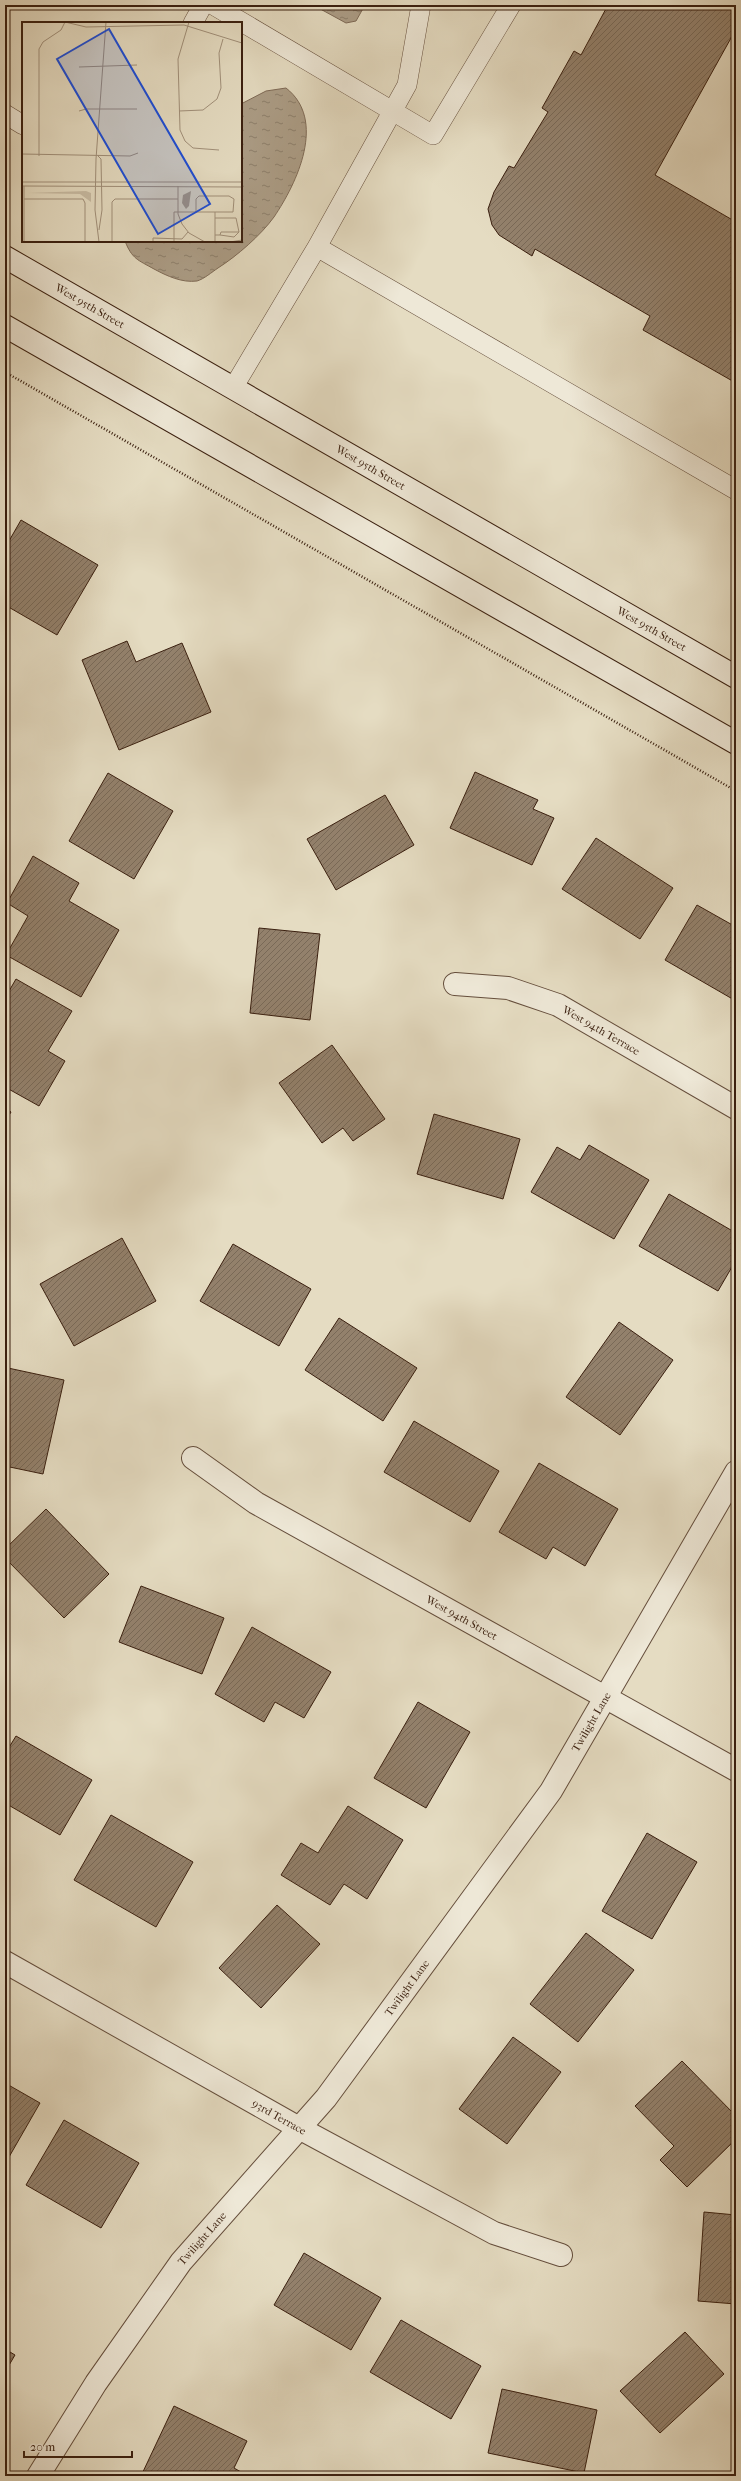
<svg xmlns="http://www.w3.org/2000/svg" width="741" height="2481" font-family="'IM FELL French Canon',serif">
<defs>
<pattern id="water-ripples" width="26" height="14" patternUnits="userSpaceOnUse"><rect width="26" height="14" fill="#ab9c85"/><path d="M2 4q2-2 4 0t4 0M15 11q2-2 4 0t4 0" fill="none" stroke="#8c7f6b"/></pattern>
<pattern id="building-hatch" width="6" height="6" patternUnits="userSpaceOnUse"><rect width="6" height="6" fill="#93816c"/><path d="M-1 1l2-2M0 6l6-6M5 7l2-2" fill="none" stroke="#796957"/></pattern>
</defs>
<rect width="100%" height="100%" fill="#e5dcc2"/>
<filter id="stains"><feTurbulence type="fractalNoise" baseFrequency=".005" numOctaves="4"/><feColorMatrix values="0 0 0 0 .2 0 0 0 0 .09 0 0 0 0 .02 0 0 0 .5 -.17"/></filter>
<radialGradient id="worn" r=".72"><stop offset=".6" stop-color="#630" stop-opacity="0"/><stop offset="1" stop-color="#630" stop-opacity=".3"/></radialGradient>
<!-- water -->
<path fill="url(#water-ripples)" stroke="#7e6a56" d="M313,5H365L356,21L346,23Z
M286,88C327,120 297,183 274,217C261,235 237,256 218,268C212,272 204,279 197,281C182,283 167,276 154,269C138,260 132,259 125,241H241V104L266,91Z"/>
<!-- building -->
<path fill="url(#building-hatch)" stroke="#3a1f0f" d="M608,5H736V29L655,175L736,222V383L643,330L650,316L535,249L532,256L499,235L492,225L488,209L494,192L509,166L514,168L548,112L542,108L574,51L581,55Z
M21,520L98,565L57,635L5,605V548Z
M127,641L136,662L182,643L211,712L119,750L82,660Z
M475,772L538,800L533,809L554,818L532,865L450,828Z
M108,773L173,811L134,879L69,841Z
M385,795L414,845L336,890L307,839Z
M596,838L673,888L640,939L562,889Z
M33,856L79,883L69,901L119,930L81,997L6,955L28,916L7,903Z
M697,905L736,927V1001L665,960Z
M259,928L320,934L310,1020L250,1013Z
M16,979L72,1011L48,1051L65,1061L39,1106L5,1087V998Z
M332,1045L385,1119L353,1141L343,1128L322,1143L279,1083Z
M5,1108L11,1112L5,1122Z
M434,1114L520,1139L503,1199L417,1174Z
M589,1145L649,1180L614,1239L531,1192L557,1147L580,1160Z
M669,1194L736,1233V1260L718,1291L639,1246Z
M122,1238L156,1301L74,1346L40,1284Z
M233,1244L311,1289L279,1346L200,1301Z
M339,1318L417,1368L383,1421L305,1370Z
M619,1322L673,1360L620,1435L566,1397Z
M8,1368L64,1380L43,1474L5,1466V1381Z
M414,1421L499,1471L470,1522L384,1472Z
M539,1463L618,1509L585,1566L553,1547L546,1559L499,1532Z
M46,1509L109,1574L64,1618L5,1558V1549Z
M141,1586L224,1618L202,1674L119,1642Z
M252,1627L331,1672L304,1718L275,1702L264,1722L215,1694Z
M418,1702L470,1732L426,1808L374,1778Z
M16,1736L92,1780L60,1835L5,1803V1754Z
M348,1806L403,1840L367,1899L344,1884L330,1905L281,1875L301,1843L318,1853Z
M111,1815L193,1862L156,1927L74,1880Z
M647,1833L697,1862L652,1939L602,1911Z
M277,1905L320,1944L261,2008L219,1968Z
M586,1933L634,1970L578,2042L530,2004Z
M513,2037L561,2072L507,2144L459,2109Z
M682,2061L736,2116V2139L687,2187L660,2160L674,2146L635,2106Z
M5,2083L40,2103L9,2157L5,2155Z
M64,2120L139,2163L101,2228L26,2185Z
M704,2212L736,2215V2304L698,2301Z
M304,2253L381,2298L351,2350L274,2305Z
M401,2320L481,2366L451,2419L370,2372Z
M685,2332L724,2374L660,2433L620,2391Z
M5,2349L15,2355L5,2372Z
M502,2389L597,2410L584,2473L488,2453Z
M174,2406L247,2441L234,2468L248,2476H141Z"/>
<g fill="none" stroke-linecap="round" stroke-linejoin="round">
<defs>
<path id="service" d="M213,5L433,135L511,5
M193,23L203,5
M5,114L23,125
M317,247L736,490
M233,388L317,247L407,85L421,5"/>
<g id="minor">
<path id="s1" d="M455,984L508,988L558,1005L736,1108"/>
<path id="s2" d="M193,1458L256,1503L736,1770"/>
<path id="s3" d="M5,1962L299,2128L494,2233L561,2255"/>
<path id="s4" d="M38,2476L96,2383L181,2262L326,2098L551,1791L736,1472"/>
</g>
<g id="secondary">
<path id="s5" d="M5,257L736,677"/>
<path d="M5,326L736,743"/>
</g>
</defs>
<!-- service casing -->
<use href="#service" stroke="#654e3c" stroke-width="20"/>
<!-- minor casing -->
<use href="#minor" stroke="#654e3c" stroke-width="24"/>
<!-- secondary casing -->
<use href="#secondary" stroke="#3a1f0f" stroke-width="24"/>
<!-- path -->
<path stroke="#3a1f0f" stroke-width="2.5" stroke-dasharray="1 2" stroke-linecap="butt" d="M5,372L736,791"/>
<!-- service -->
<use href="#service" stroke="#eee8d7" stroke-width="19"/>
<!-- minor -->
<use href="#minor" stroke="#eee8d7" stroke-width="22"/>
<!-- secondary -->
<use href="#secondary" stroke="#eee8d7" stroke-width="22"/>
</g>
<g text-anchor="middle" dominant-baseline="central" stroke-width="3" stroke-linejoin="round" paint-order="stroke">
<!-- street labels -->
<g font-size="11" fill="#3a1f0f" stroke="#eee8d7">
<text stroke="none"><textPath href="#s5" startOffset="98">West 95th Street</textPath></text>
<text stroke="none"><textPath href="#s5" startOffset="422">West 95th Street</textPath></text>
<text stroke="none"><textPath href="#s5" startOffset="746">West 95th Street</textPath></text>
<text stroke="none"><textPath href="#s1" startOffset="156">West 94th Terrace</textPath></text>
<text stroke="none"><textPath href="#s2" startOffset="313">West 94th Street</textPath></text>
<text stroke="none"><textPath href="#s4" startOffset="937">Twilight Lane</textPath></text>
<text stroke="none"><textPath href="#s4" startOffset="613">Twilight Lane</textPath></text>
<text stroke="none"><textPath href="#s3" startOffset="315">93rd Terrace</textPath></text>
<text stroke="none"><textPath href="#s4" startOffset="289">Twilight Lane</textPath></text>
</g>
</g>
<!-- overview -->
<g transform="translate(22 22)">
<rect width="220" height="220" fill="#e5dcc2"/>
<path d="M64,169L69,171V180L58,172L6,171Z" fill="#c8bca4"/>
<path d="M169,169L167,184L164,187L160,181L161,173Z" fill="#ab9c85"/>
<path fill="none" stroke="#a1907a" stroke-width="1" d="M43,0L64,5L162,3L220,21M167,0L156,37L158,108L163,119L171,126L197,128M57,45L115,43M57,89L64,87H115M157,89L181,88L195,77L199,66L197,31L201,17M0,132L108,134L116,131M17,134V27L21,20L39,8L43,0M76,134L79,137L80,188L77,208M0,160H220M0,164L220,165M2,164V220M156,164V192L160,202L167,211L183,220M2,177H61L63,181V220M174,190V177L177,174H207L212,177L211,190H193M193,213H198L199,210H217L214,196H193M198,213L212,215L217,210M77,220L73,188L74,137L84,0M90,220V180L93,177H156M131,220V216L160,217L166,210M152,220V190H193V220M208,220L220,218"/>
<path fill="#1d4ed8" fill-opacity="0.15" stroke="#1d4ed8" stroke-width="2" d="M87,7L188,182L136,212L35,37Z"/>
<rect width="220" height="220" fill="none" stroke="#3a1f0f" stroke-width="2"/>
</g>
<!-- margin -->
<rect width="741" height="2481" fill="none" stroke="#e5dcc2" stroke-width="20"/>
<rect x="6" y="6" width="729" height="2469" fill="none" stroke="#3a1f0f" stroke-width="2"/>
<rect x="10" y="10" width="721" height="2461" fill="none" stroke="#3a1f0f"/>
<!-- scale -->
<path d="M24 2451v6h108v-6" fill="none" stroke="#3a1f0f" stroke-width="2"/>
<text x="30" y="2451" font-size="12" fill="#3a1f0f" stroke="#eee8d7" stroke-width="3" paint-order="stroke">20 m</text>
<rect width="100%" height="100%" filter="url(#stains)"/>
<rect width="100%" height="100%" fill="url(#worn)"/>
</svg>
